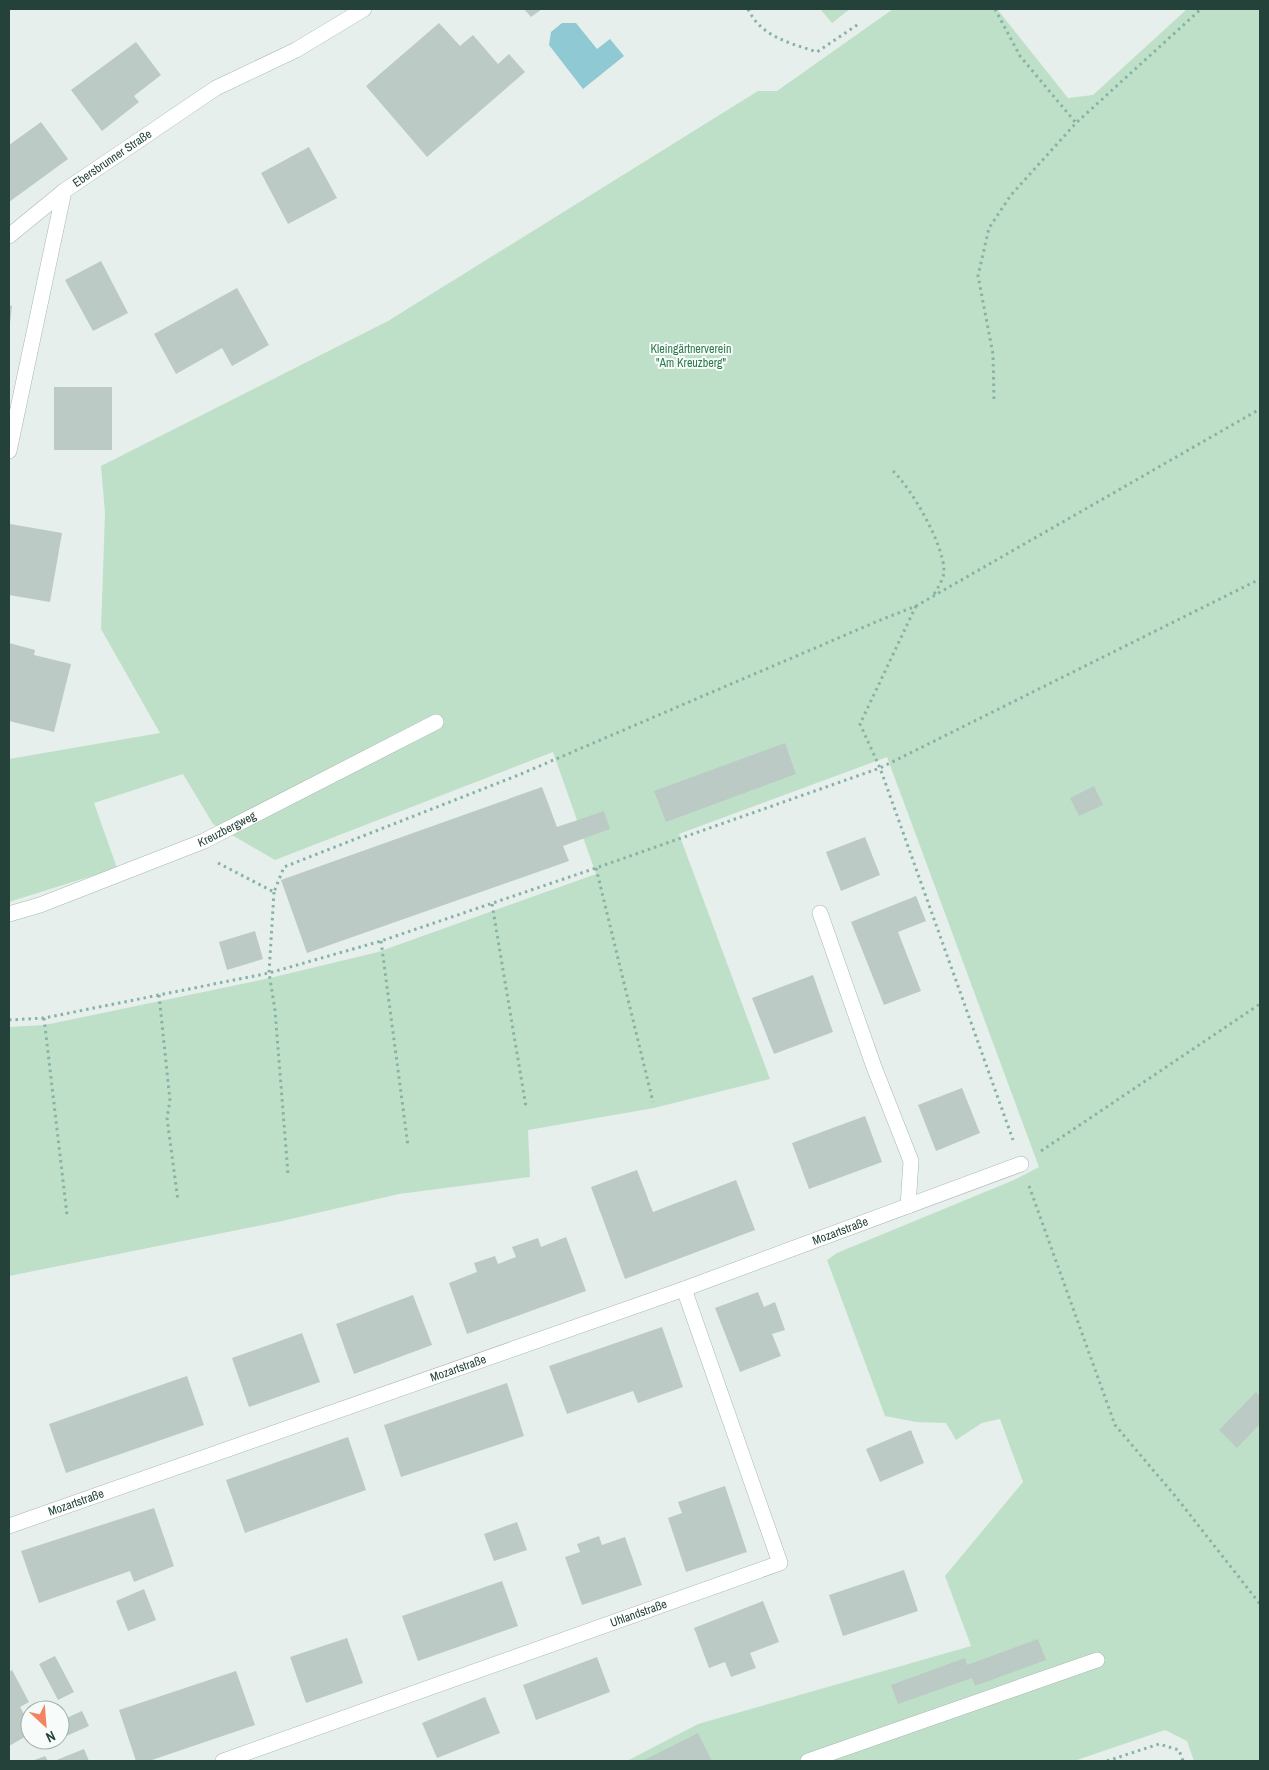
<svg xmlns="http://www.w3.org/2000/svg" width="1269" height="1770" font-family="'Archivo Narrow',sans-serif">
<rect width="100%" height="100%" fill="#e6efeb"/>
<!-- green -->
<path fill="#bfe0c8" d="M820,9H850L832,23Z
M893,9H997L1068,98L1093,95L1187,9H1260V1761H1194L1187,1741L1165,1730L1074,1761H627L698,1724L971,1646L945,1576L1023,1482L1000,1419L982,1423L956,1440L946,1423L916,1422L885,1416L827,1260L837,1253L1014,1180L1039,1167L887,757L679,834L770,1079L654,1108L528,1130L530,1177L399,1194L282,1221L9,1276V1027L45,1025L270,978L378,952L596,874L553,752L275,860L213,824L183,774L94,803L117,868L9,902V759L160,733L101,629L105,513L101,466L388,321L758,91H777Z"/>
<!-- water -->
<path fill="#8ec9d4" d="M562,23H576L597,49L610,39L624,56L583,89L549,45L551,32Z"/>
<!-- building -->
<path fill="#bbcac4" d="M524,9H542L531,17Z
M439,23L460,46L473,35L498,64L509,54L525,72L427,157L366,86Z
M136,42L161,75L134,96L139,102L102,131L71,90Z
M41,122L68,159L9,202V145Z
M309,147L337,198L288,224L261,173Z
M101,261L128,313L93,331L65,280Z
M237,288L269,345L232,366L222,348L176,374L154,334Z
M9,305L12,306L10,323H9Z
M54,387H112V450H54Z
M10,524L62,533L50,602L9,595Z
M9,643L35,650L34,655L71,664L54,732L9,721Z
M785,743L796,774L666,822L654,791Z
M1094,786L1103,805L1079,816L1070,798Z
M542,787L557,827L604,811L610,829L563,846L569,861L307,953L281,880Z
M865,837L880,875L841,891L826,852Z
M916,896L926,921L898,932L921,991L884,1005L851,922Z
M255,931L263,959L227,970L219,942Z
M813,975L833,1032L774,1054L752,998Z
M962,1088L980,1133L936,1151L918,1105Z
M865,1116L882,1162L809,1189L792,1143Z
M637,1170L653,1212L736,1180L755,1230L625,1279L591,1187Z
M566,1237L586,1291L467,1334L449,1283L477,1272L474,1263L495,1256L498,1264L516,1257L512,1247L538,1238L541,1247Z
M758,1292L764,1307L775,1302L785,1330L772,1334L781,1356L740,1372L715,1308Z
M413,1295L432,1345L354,1374L336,1324Z
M662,1327L683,1387L638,1403L633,1391L567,1414L549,1366Z
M302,1333L320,1382L249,1407L232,1358Z
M187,1376L204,1425L66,1473L49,1424Z
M507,1383L524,1436L401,1477L384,1425Z
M1256,1392L1260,1396V1424L1237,1448L1219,1430Z
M911,1430L924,1463L880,1482L866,1449Z
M348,1437L366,1490L245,1533L226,1480Z
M725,1486L747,1552L686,1572L668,1518L682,1513L678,1502Z
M154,1508L174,1566L134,1582L130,1571L39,1603L21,1551Z
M517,1522L527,1550L494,1561L484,1534Z
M599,1536L602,1545L625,1537L642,1585L582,1605L565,1557L580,1552L577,1544Z
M904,1570L918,1611L843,1636L829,1595Z
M502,1581L518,1626L418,1661L402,1616Z
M144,1589L156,1620L128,1631L116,1601Z
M763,1601L779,1642L750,1653L756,1668L731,1677L725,1662L709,1668L694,1628Z
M347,1638L363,1683L306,1703L290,1657Z
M1038,1639L1046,1660L975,1686L972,1678L898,1704L891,1685L965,1658L967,1665Z
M55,1656L74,1692L58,1700L39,1664Z
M597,1657L610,1692L536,1720L523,1685Z
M12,1670L29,1702L20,1707L30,1725V1734L9,1746V1672Z
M236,1671L255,1725L149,1761H136L119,1710Z
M485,1697L500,1733L437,1758L422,1723Z
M82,1711L89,1726L64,1737L60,1721Z
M698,1733L712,1761H642Z
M84,1749L89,1761H54Z
M45,1756L48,1761H32Z"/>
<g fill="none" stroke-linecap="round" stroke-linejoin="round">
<defs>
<g id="service">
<path id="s1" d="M9,914L40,905L204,841L436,722"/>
<path d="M808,1761L1097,1660"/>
</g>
<g id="minor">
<path d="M9,236L64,191"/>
<path id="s2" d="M9,451L64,191L216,88L296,50L364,9"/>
<path d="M820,913L874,1067L911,1161L908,1206"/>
<path id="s3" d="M9,1526L684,1289L1021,1164"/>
<path id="s4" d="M223,1761L780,1563L684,1289"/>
</g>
</defs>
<!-- service casing -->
<use href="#service" stroke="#a8b8b2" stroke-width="16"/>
<!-- minor casing -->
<use href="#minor" stroke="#a8b8b2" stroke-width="16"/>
<!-- path -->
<path stroke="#86b3a5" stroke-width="3" stroke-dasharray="2.5 4" stroke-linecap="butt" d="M748,9C761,37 790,43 817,52L860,23
M995,9L1020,56L1076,123
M994,399L993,354L978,276L989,228L1011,195L1076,123L1201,9
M893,471C912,489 944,545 944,571C944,579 937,589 933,596
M916,606L860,724L880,768L1013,1140
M218,863L274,892L284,867L521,774L878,621L916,606L1260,409
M596,868L653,1102
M274,892L269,973L275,1010L288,1174
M492,904L526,1107
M381,941L408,1146
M159,995L170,1101L167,1118L178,1201
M44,1018L67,1215
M9,1020L44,1018L269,973L381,941L596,868L880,768L1260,579
M1041,1151L1260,1004
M1029,1186L1115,1425L1176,1497L1260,1604
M1107,1761L1159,1744L1179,1750L1183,1761"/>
<!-- service -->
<use href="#service" stroke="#fff" stroke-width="15"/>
<!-- minor -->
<use href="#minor" stroke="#fff" stroke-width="15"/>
</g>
<g text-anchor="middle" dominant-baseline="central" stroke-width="4" stroke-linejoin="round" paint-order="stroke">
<!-- street labels -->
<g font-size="12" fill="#24423a" stroke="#f7fbf9">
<text stroke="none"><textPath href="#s2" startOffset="324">Ebersbrunner Straße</textPath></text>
<text stroke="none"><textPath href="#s1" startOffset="234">Kreuzbergweg</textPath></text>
<text stroke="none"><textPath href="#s3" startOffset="882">Mozartstraße</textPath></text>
<text stroke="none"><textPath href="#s3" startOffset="476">Mozartstraße</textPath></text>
<text stroke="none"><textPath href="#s3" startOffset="71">Mozartstraße</textPath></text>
<text stroke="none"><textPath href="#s4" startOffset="441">Uhlandstraße</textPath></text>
</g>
<!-- park labels -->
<g font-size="12" fill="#2d7a4b" stroke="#f7fbf9">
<text x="691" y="349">Kleingärtnerverein<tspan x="691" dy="14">"Am Kreuzberg"</tspan></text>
</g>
</g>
<!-- border -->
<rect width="1269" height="1770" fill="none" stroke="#24423a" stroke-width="20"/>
<!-- north arrow -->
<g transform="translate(45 1725) rotate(154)"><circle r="24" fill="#f7fbf9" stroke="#a3b1ad"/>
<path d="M0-4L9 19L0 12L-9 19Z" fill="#f4845f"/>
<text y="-8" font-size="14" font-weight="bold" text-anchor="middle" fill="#24423a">N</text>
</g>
</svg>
